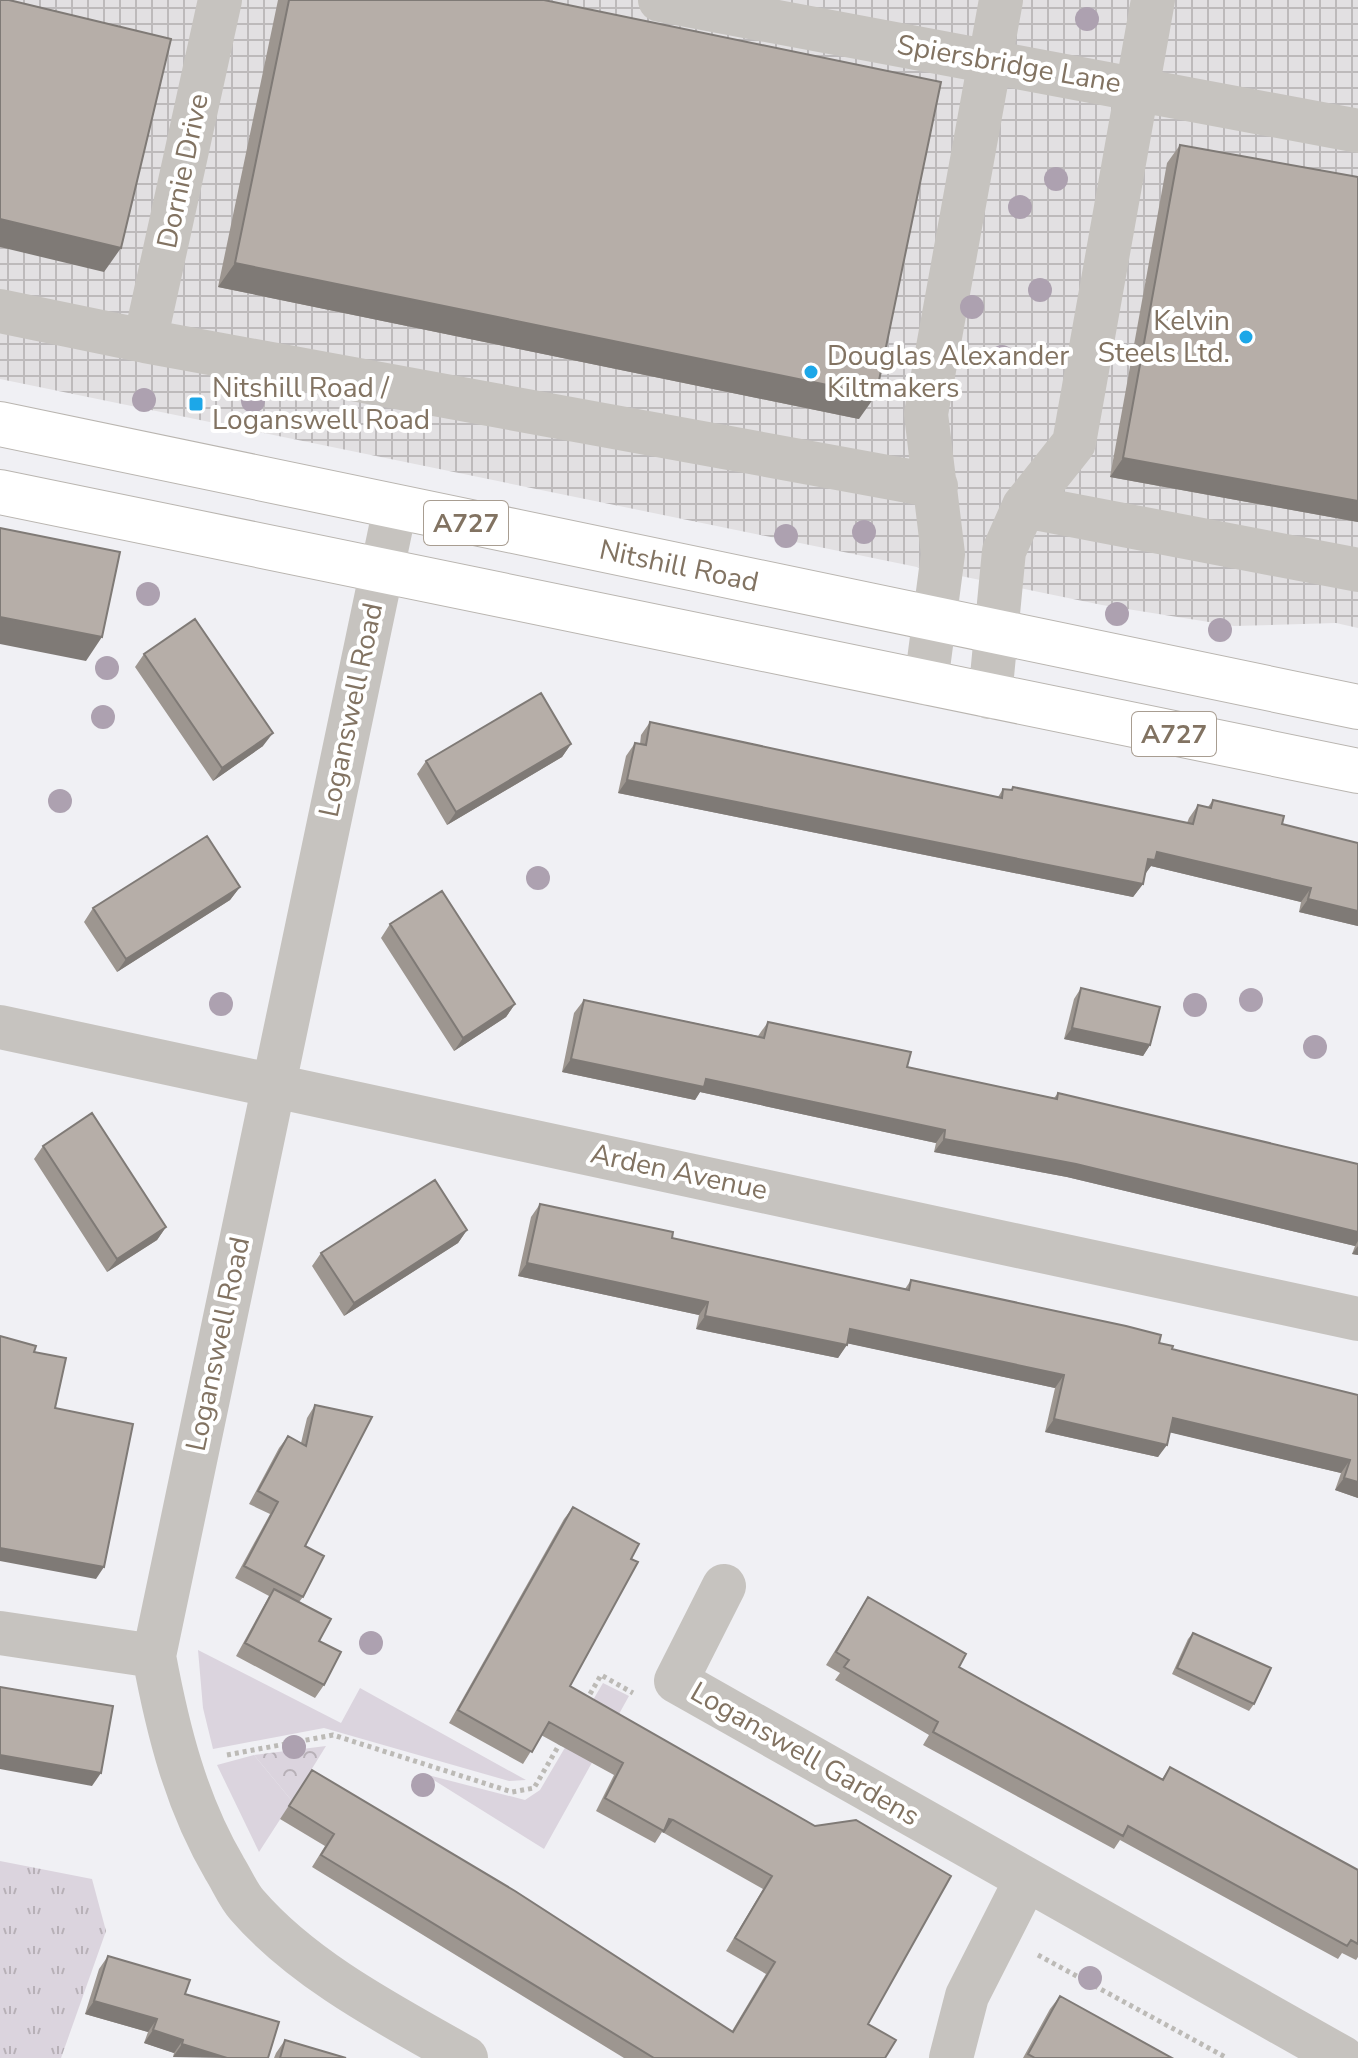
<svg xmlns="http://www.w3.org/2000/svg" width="1358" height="2058" font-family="'Nunito Sans',sans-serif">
<defs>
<pattern id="industrial-grid" width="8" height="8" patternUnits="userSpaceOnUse" patternTransform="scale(2)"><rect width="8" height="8" fill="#e2e0e2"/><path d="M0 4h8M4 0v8" fill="none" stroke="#bdbabb"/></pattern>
<pattern id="forest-crowns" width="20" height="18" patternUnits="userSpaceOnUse" patternTransform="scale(2)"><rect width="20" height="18" fill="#dbd4de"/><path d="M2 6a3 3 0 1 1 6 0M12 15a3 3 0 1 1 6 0" fill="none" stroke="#b7b0b7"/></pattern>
<pattern id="park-tufts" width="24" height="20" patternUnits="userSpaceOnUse" patternTransform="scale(2)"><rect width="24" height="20" fill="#dbd4de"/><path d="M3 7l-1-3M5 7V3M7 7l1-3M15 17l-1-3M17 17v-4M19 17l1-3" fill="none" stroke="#b7b0b7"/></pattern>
</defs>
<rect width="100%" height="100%" fill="#f0f0f4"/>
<!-- industrial -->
<path fill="url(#industrial-grid)" d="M0,0H1358V628L1336,623L1234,626L1102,605L0,379Z"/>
<!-- green -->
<path fill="#dbd4de" d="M198,1650L341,1723L360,1688L526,1780L509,1781L324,1728L213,1749L203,1708Z
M603,1683L629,1696L544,1849L424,1774L525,1800L540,1790Z
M254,1755L292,1801L259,1852L217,1765Z"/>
<!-- forest -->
<path fill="url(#forest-crowns)" d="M326,1746L292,1801L254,1755Z"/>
<!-- park -->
<path fill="url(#park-tufts)" d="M0,1861L92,1879L106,1931L61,2058H0Z"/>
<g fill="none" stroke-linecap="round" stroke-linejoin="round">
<defs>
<path id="primary" d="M0,424L1358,707
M0,492L1358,771"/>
</defs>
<!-- primary casing -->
<use href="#primary" stroke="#b9b5b0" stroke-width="46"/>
<!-- path -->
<path stroke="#bcbab6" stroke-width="5" stroke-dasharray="4 4" stroke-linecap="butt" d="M586,1701L601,1675L633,1693
M227,1755L333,1735L512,1792L534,1788L562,1740
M1038,1955L1227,2058"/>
<!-- minor -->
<path stroke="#c6c3bf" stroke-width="44" d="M660,0L1358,131
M0,311L145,341L936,486
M145,341L220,0
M1024,506L1358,570
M395,508L154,1656C168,1731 186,1803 225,1869C232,1880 238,1895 247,1905C304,1971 392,2016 466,2058
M926,683L943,554L926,414L1001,0
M990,697L1004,551L1024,506L1074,443L1153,0
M0,1027L1358,1319
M724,1586L676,1681L1343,2058
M0,1633L154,1656
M951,2058L967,1996L1026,1880"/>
<!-- primary -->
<use href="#primary" stroke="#fff" stroke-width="44"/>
</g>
<!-- trees -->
<g fill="#ada1b0">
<circle cx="1087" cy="19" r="12"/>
<circle cx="1056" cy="179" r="12"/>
<circle cx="1020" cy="207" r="12"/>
<circle cx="1040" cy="290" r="12"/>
<circle cx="972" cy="307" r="12"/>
<circle cx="1002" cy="357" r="12"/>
<circle cx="144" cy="400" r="12"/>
<circle cx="253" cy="401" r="12"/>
<circle cx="864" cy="532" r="12"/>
<circle cx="786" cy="536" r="12"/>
<circle cx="148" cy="594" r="12"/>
<circle cx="1117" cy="614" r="12"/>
<circle cx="1220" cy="630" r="12"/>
<circle cx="107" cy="668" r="12"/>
<circle cx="103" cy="717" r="12"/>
<circle cx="60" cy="801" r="12"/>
<circle cx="538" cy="878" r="12"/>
<circle cx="1251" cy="1000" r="12"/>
<circle cx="221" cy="1004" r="12"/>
<circle cx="1195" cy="1005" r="12"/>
<circle cx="1315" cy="1047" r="12"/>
<circle cx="371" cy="1643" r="12"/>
<circle cx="294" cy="1747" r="12"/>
<circle cx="423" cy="1785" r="12"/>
<circle cx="1090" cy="1978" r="12"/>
</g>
<!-- wall -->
<path fill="#9d9690" d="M278,0H544L859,419L218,287Z
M1180,145L1358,177V522L1110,477L1167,163Z
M144,654L263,746L213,781L135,667Z
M650,722L998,797L1003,789L1011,790L1013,787L1187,823L1189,818L1198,805L1208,807L1213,800L1282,824L1358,843V926L1299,912L1301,902L1151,866L1145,873L1143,884L1133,897L618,793L626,756L635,743L640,744L641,735Z
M571,744L562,757L447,825L417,774L426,761Z
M240,887L230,900L117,972L84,922L93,908Z
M390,924L515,1004L506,1017L454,1051L381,938Z
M1081,988L1150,1045L1143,1056L1064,1039L1074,999Z
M584,1000L758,1036L768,1022L907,1067L1054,1098L1058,1093L1358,1164V1255L1352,1254L1355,1246L1067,1177L934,1152L936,1143L700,1092L695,1100L562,1072L574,1013Z
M43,1146L166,1227L157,1240L107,1272L34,1159Z
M540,1204L672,1238L905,1289L911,1280L1159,1343L1172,1349L1358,1395V1498L1335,1490L1341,1473L1170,1432L1158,1457L1045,1432L1055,1388L847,1343L838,1358L696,1329L699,1315L518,1276L531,1217Z
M467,1230L458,1243L344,1316L312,1266L321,1253Z
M315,1405L305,1546L303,1597L299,1602L319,1641L324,1685L315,1698L236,1656L269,1596L235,1578L270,1514L249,1504L279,1448L288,1436L301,1443L307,1418Z
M573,1507L631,1559L570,1686L815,1826L868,2024L885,2058H624L312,1867L325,1846L280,1819L312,1770L732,2031L766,1974L726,1951L763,1889L664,1833L662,1832L655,1843L596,1811L614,1775L541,1735L523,1764L449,1723L564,1519Z
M868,1597L959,1667L1016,1699L1162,1779L1170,1767L1358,1870V1957L1356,1960L1342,1953L1338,1959L1120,1840L1114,1849L923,1745L929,1735L835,1680L840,1673L826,1665Z
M1193,1633L1254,1704L1249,1711L1172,1674L1188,1639Z
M108,1956L185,1994L279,2022L173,2057L174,2053L144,2043L148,2032L85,2014L99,1969Z
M1060,1996L1172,2058H1023L1050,2009Z
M285,2040L346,2058H274L276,2053Z"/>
<!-- shaded-wall -->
<path fill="#7f7a76" d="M0,219L121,248L104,272L0,247Z
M235,263L876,395L859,419L218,287Z
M1123,458L1358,501V522L1110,477Z
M0,617L102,637L86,661L0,644Z
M273,733L263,746L213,781L222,768Z
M571,744L562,757L447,825L456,812Z
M627,780L1143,884L1133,897L618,793Z
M1157,852L1311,888L1301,902L1151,866L1146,873L1139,872L1148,859Z
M240,887L230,900L117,972L126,959Z
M1308,899L1358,911V926L1299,912Z
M515,1004L506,1017L454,1051L463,1038Z
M1072,1028L1150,1045L1143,1056L1064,1039Z
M571,1059L706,1079L945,1130L936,1143L700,1092L695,1100L562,1072Z
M944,1139L1076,1164L1358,1232V1241L1355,1246L1067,1177L934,1152Z
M166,1227L157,1240L107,1272L117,1259Z
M467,1230L458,1243L344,1316L354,1303Z
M1358,1246V1255L1352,1254Z
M527,1263L708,1302L699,1315L518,1276Z
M705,1316L847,1345L838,1358L696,1329Z
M850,1329L1064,1375L1055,1388L841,1342Z
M1173,1418L1350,1460L1341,1473L1164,1431Z
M1054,1419L1167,1445L1158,1457L1045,1432Z
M1344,1478L1358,1482V1498L1335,1490Z
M0,1548L104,1567L96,1579L0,1561Z
M0,1755L101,1773L92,1786L0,1769Z
M669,1819L673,1820L664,1833L662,1832Z
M94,2001L157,2019L148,2032L85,2014Z
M153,2030L183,2040L174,2053L144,2043Z
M182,2044L227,2058L173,2057Z"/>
<!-- building -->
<path fill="#b6aea8" stroke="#7f7a76" stroke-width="2" d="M0,0H9L171,39L121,248L0,219Z
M289,0H544L941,82L876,395L235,263Z
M1180,145L1358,177V501L1123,458Z
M0,528L120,552L102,637L0,617Z
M195,619L273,733L222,768L144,654Z
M541,693L571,744L456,812L426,761Z
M650,722L1002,798L1003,789L1012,790L1013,787L1193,824L1198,805L1211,808L1213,800L1284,816L1282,824L1358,843V911L1308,899L1311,888L1157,852L1155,860L1148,859L1143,884L627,780L635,743L646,745Z
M207,836L240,887L126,959L93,908Z
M442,891L515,1004L463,1038L390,924Z
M1081,988L1160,1007L1150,1045L1072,1028Z
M584,1000L764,1038L768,1022L911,1052L907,1067L1057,1099L1058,1093L1358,1164V1232L1076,1164L944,1139L945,1130L706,1079L704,1087L571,1059Z
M92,1113L166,1227L117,1259L43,1146Z
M435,1180L467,1230L354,1303L321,1253Z
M540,1204L673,1232L672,1238L909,1290L911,1280L1126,1326L1161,1335L1159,1343L1173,1346L1172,1349L1358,1395V1482L1344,1478L1350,1460L1173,1418L1167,1445L1054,1419L1064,1375L850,1329L847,1345L705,1316L708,1302L527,1263Z
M0,1336L36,1346L34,1352L66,1358L55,1408L133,1424L104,1567L0,1548Z
M315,1405L372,1417L305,1546L324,1556L303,1597L244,1566L278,1502L258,1491L288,1436L306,1446Z
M573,1507L639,1544L631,1559L638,1562L570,1686L815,1826L856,1820L951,1876L868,2024L896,2040L885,2058H654L321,1855L334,1834L289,1806L312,1770L515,1891L733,2032L775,1962L735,1938L772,1876L673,1820L669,1819L664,1831L605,1798L623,1763L549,1722L532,1752L458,1710Z
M274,1589L331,1619L319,1641L341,1652L324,1685L245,1643Z
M868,1597L966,1654L959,1667L1016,1699L1163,1780L1170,1767L1358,1870V1944L1351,1940L1347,1946L1128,1826L1123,1836L933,1732L938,1722L844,1667L849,1660L836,1652Z
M1193,1633L1271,1668L1254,1704L1177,1668Z
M0,1687L113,1706L101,1773L0,1755Z
M108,1956L190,1980L185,1994L279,2022L268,2058H227L182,2044L183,2040L153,2030L157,2019L94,2001Z
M1060,1996L1172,2058H1035L1028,2054Z
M285,2040L346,2058H280Z"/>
<!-- markers -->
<g fill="#1ca7e8" stroke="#fff" stroke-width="3">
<circle cx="1246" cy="337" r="8"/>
<circle cx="811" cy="372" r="8"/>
<rect x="188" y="396" width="16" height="16" rx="4"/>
</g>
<g text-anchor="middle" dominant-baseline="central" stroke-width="8" stroke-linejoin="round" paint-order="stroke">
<!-- shield labels -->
<g fill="#fff" stroke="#a89d91" stroke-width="2">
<rect x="424" y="501" width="84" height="44" rx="6"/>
<rect x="1132" y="712" width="84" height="44" rx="6"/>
</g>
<g font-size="26" font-weight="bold" fill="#827362">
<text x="466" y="523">A727</text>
<text x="1174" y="734">A727</text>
</g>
<!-- street labels -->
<g font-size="28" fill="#827362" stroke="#fff">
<text transform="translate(1009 64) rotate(10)">Spiersbridge Lane</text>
<text transform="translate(183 171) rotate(-78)">Dornie Drive</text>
<text transform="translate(679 566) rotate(12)">Nitshill Road</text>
<text transform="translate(351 710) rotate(-78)">Loganswell Road</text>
<text transform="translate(679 1172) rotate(12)">Arden Avenue</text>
<text transform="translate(218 1344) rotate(-78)">Loganswell Road</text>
<text transform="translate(805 1754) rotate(30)">Loganswell Gardens</text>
</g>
<!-- poi labels -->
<g font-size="28" fill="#827362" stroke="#fff" text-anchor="start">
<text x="1230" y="321" text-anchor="end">Kelvin<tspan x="1230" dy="32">Steels Ltd.</tspan></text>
<text x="827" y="356">Douglas Alexander<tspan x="827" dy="32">Kiltmakers</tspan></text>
<text x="212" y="388">Nitshill Road /<tspan x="212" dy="32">Loganswell Road</tspan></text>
</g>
</g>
</svg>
